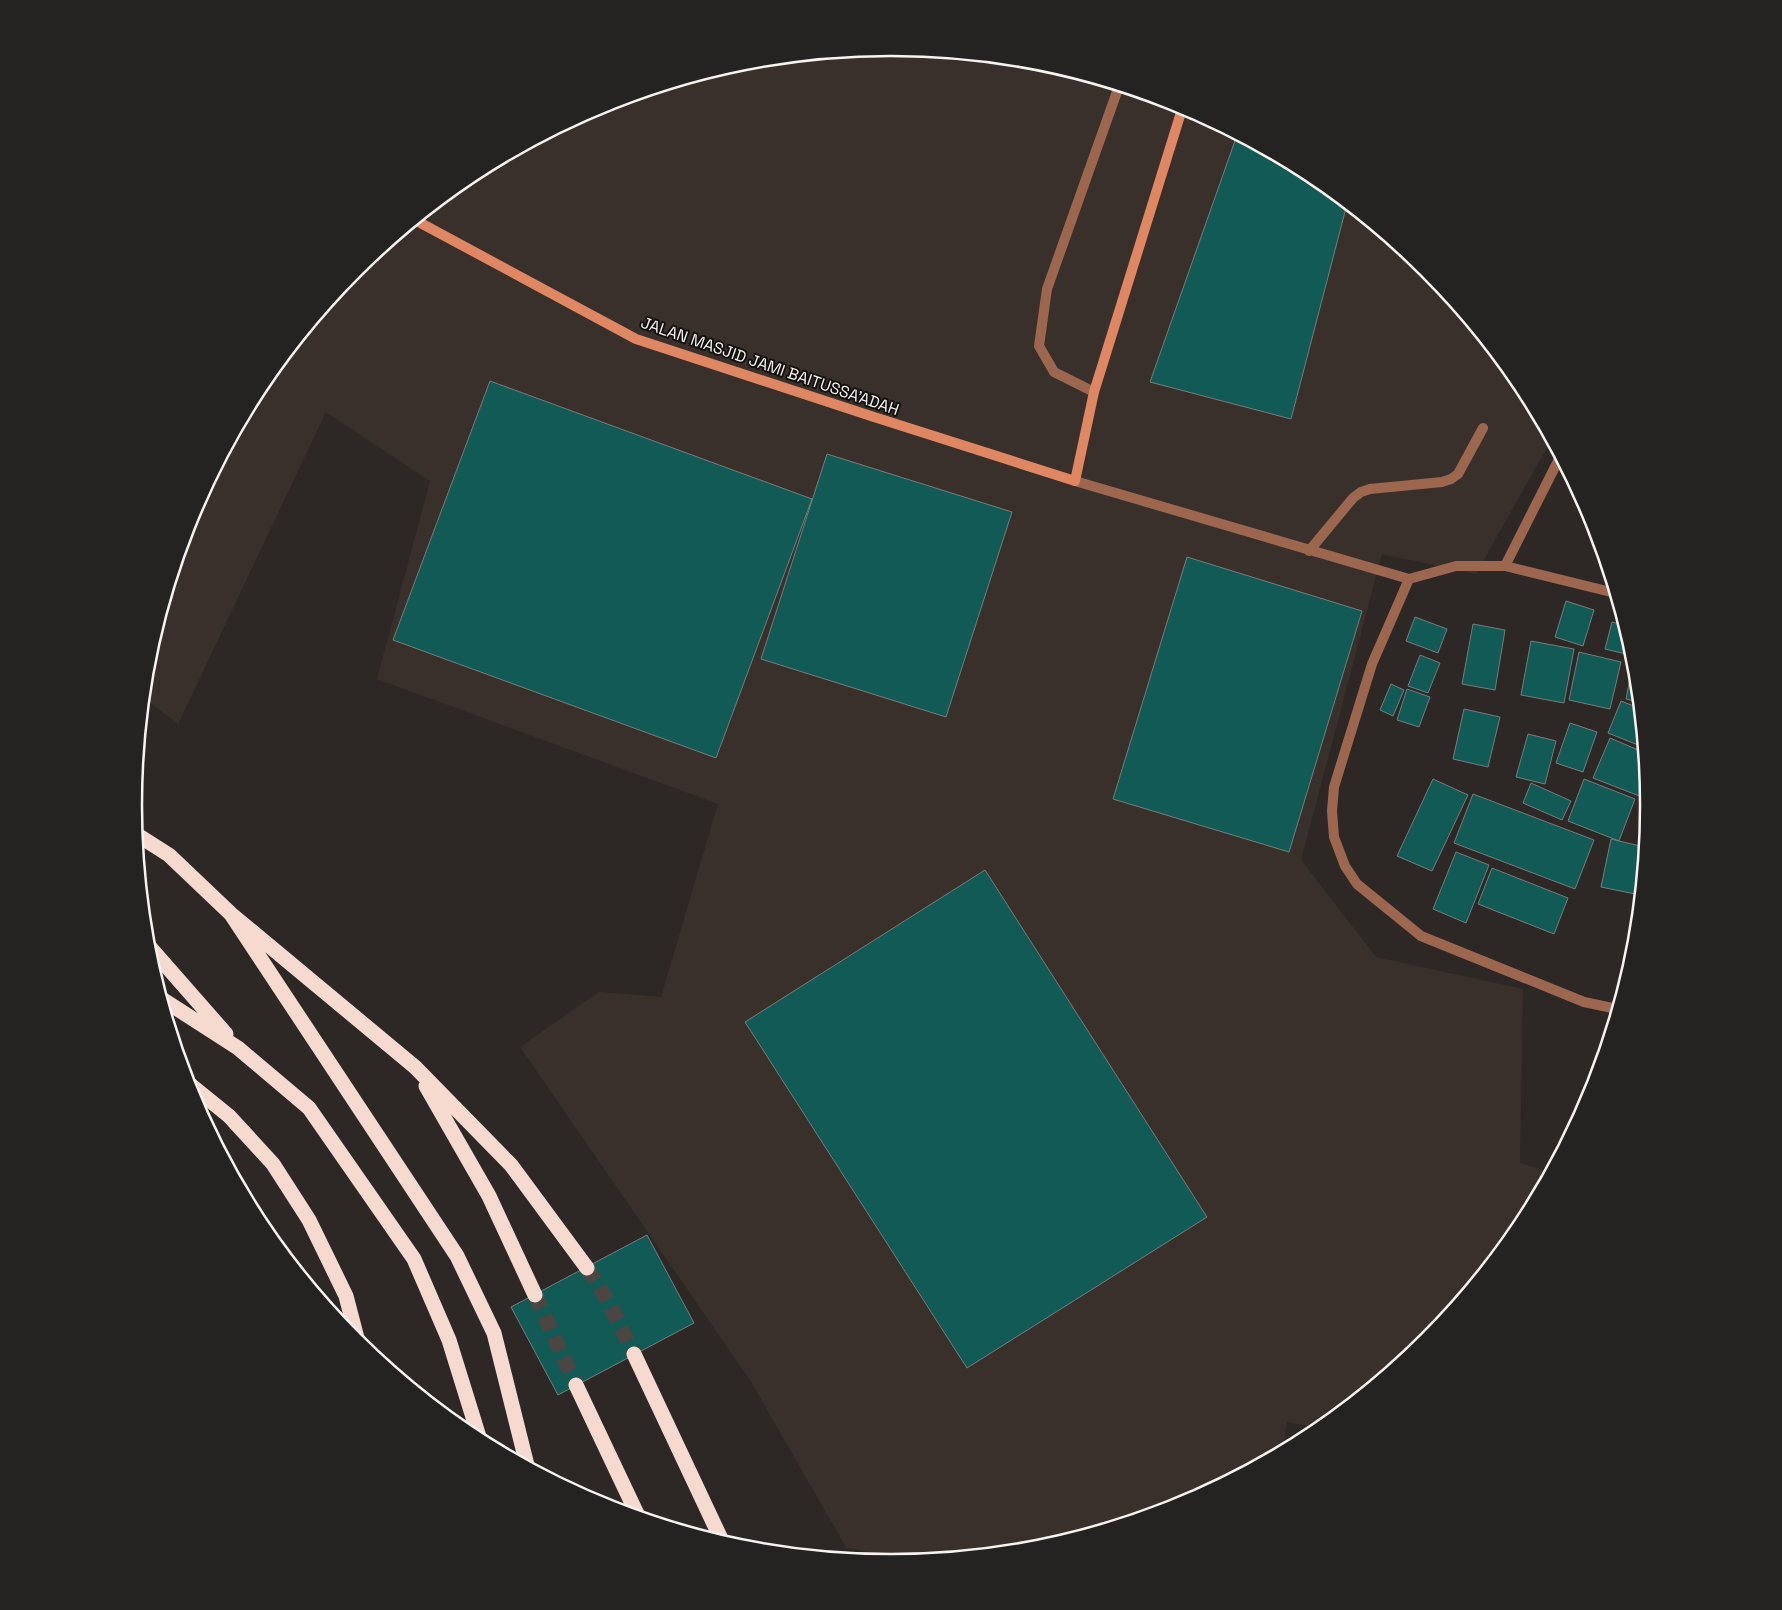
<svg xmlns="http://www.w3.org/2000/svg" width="1782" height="1610" font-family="'Space Grotesk',sans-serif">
<rect width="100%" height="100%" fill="#2d2826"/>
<!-- built -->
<path fill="#3a302b" d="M891,48L1039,62L1181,105L1312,175L1427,270L1521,384L1551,440L1476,574L1382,554L1301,860L1376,957L1523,989L1520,1163L1550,1172L1521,1226L1426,1341L1320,1428L1287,1422L1282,1451L1181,1505L1038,1548L908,1561L846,1547L750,1380L520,1047L599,992L661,997L718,804L377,679L430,481L326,412L178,724L144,698L148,657L191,515L261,384L356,269L470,175L601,105L744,62Z"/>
<!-- building -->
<path fill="#115a55" stroke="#767d7c" d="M1237,135L1312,175L1347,204L1291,419L1150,382Z
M490,381L812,499L716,758L393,640Z
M827,454L1012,512L946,717L761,659Z
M1187,557L1362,611L1289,852L1113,799Z
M1566,601L1594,610L1583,646L1555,637Z
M1415,617L1447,629L1438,653L1406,641Z
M1612,622L1624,625L1634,656L1605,649Z
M1473,624L1505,630L1495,690L1462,684Z
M1531,641L1574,649L1564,703L1521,695Z
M1579,652L1621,662L1610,709L1569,700Z
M1420,655L1440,663L1428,693L1408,686Z
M1633,663H1635L1638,702L1626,699Z
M1391,684L1404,690L1393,716L1380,710Z
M1407,689L1430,697L1419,727L1397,720Z
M1621,701L1639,708L1643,747L1608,733Z
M1464,709L1500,717L1488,767L1453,759Z
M1570,723L1597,732L1583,772L1556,763Z
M1528,734L1556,741L1545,784L1516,777Z
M1610,738L1643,752L1647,786L1642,797L1593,778Z
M1433,779L1468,795L1432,871L1397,856Z
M1584,779L1635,799L1619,841L1568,821Z
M1531,783L1571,801L1562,820L1523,803Z
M1473,794L1594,840L1575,889L1454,843Z
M1611,839L1644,847L1640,895L1601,887Z
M1456,852L1489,865L1466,923L1433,909Z
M1492,868L1568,898L1554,934L1478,904Z
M985,870L1207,1217L967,1368L745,1022Z
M647,1235L694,1323L558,1395L511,1307Z"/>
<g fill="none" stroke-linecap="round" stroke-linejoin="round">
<!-- highway-tunnel -->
<path stroke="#4b4644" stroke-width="15" stroke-dasharray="15 8" stroke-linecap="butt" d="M587,1268L608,1301L634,1354
M535,1295L576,1385"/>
<!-- lane -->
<path stroke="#9c664f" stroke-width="10" d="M1094,392L1054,372L1039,346L1047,289L1119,86
M1309,551L1353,498L1361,492L1370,489L1442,482L1451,479L1458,474L1483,428"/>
<!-- street -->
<path stroke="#9c664f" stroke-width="10" d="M1075,481L1409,579L1456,566H1505L1615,593
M1505,566L1560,457
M1409,579L1372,664L1334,787L1332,811L1334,837L1345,866L1357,884L1421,936L1584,1002L1617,1009"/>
<!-- secondary -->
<path stroke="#de8762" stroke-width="10" d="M415,220L636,339L874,417L1075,481L1094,392L1183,106"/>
<!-- highway -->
<path stroke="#f6dacf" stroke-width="15" d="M136,834L169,855L231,914L415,1067L511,1165L587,1268
M231,914L457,1256L494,1333L527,1465
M147,944L226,1034
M162,999L238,1048L309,1108L414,1259L449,1340L480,1440
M187,1082L229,1116L273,1164L309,1220L346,1296L358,1342
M426,1086L489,1196L535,1295
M634,1354L722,1541
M576,1385L638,1516"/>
</g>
<g text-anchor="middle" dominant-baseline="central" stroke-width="4" stroke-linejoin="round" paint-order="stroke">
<!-- street labels -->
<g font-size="16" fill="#f6f3f1" stroke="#131110">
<text transform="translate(770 366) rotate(19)">JALAN MASJID JAMI BAITUSSA'ADAH</text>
</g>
</g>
<!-- crop -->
<path d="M0 0H1782V1610H0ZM142 805a749 749 0 1 1 1498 0a749 749 0 1 1-1498 0Z" fill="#252322" fill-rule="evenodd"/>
<path fill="none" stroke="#f6f3f1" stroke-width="2.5" d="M142 805a749 749 0 1 1 1498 0a749 749 0 1 1-1498 0Z"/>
</svg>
